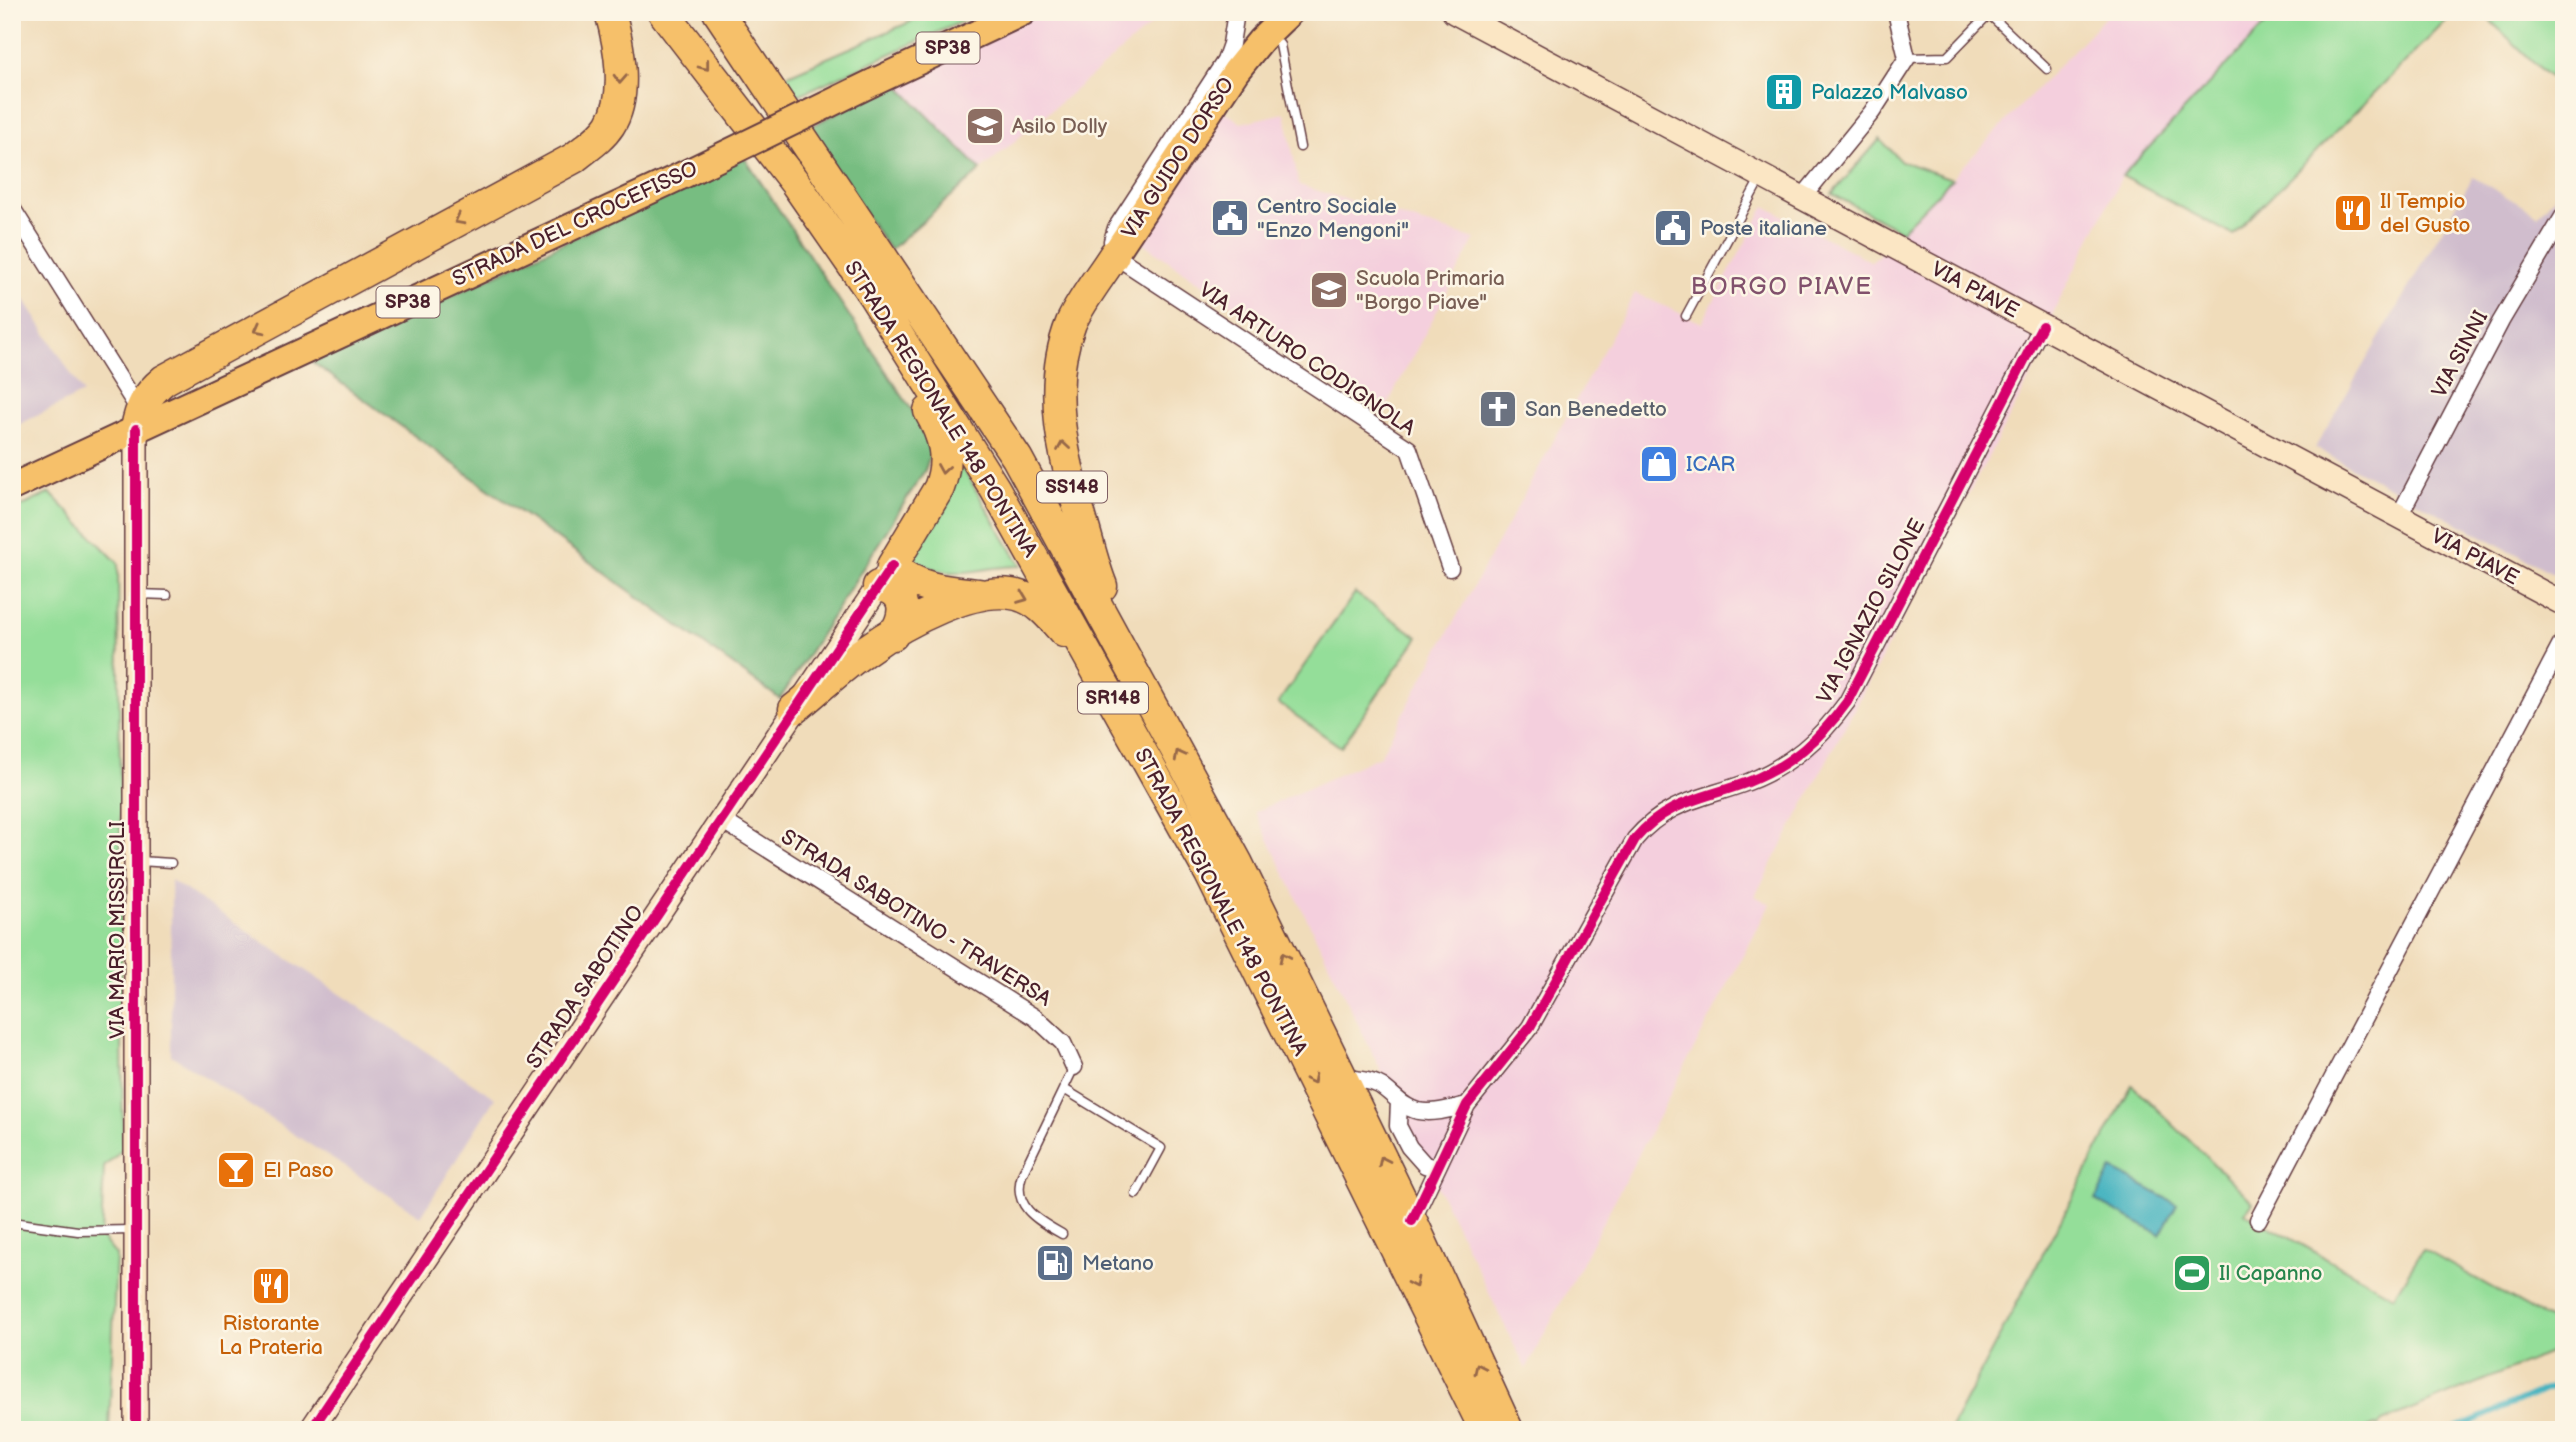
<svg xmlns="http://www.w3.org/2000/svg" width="2576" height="1442" font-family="'Balsamiq Sans',sans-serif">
<rect width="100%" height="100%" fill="#fcf5e5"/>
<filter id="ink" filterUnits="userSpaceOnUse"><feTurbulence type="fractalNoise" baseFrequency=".0143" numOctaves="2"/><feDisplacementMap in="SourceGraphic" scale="14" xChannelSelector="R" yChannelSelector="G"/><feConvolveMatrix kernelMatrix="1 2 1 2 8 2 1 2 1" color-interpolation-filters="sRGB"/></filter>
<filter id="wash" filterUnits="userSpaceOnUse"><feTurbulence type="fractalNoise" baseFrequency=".00686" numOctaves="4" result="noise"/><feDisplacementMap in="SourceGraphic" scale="28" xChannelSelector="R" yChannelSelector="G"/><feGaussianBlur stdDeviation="1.57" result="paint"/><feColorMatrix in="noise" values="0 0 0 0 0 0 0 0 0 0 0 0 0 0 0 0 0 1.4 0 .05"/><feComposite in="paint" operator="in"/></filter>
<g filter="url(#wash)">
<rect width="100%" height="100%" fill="#f0dcba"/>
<!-- built -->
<path fill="#f4cfdd" d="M1041,12L1165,13L981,170L895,82Z
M2110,12H2277L2122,176L2053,313L2046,348L1755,896L1770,904L1526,1369L1255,812L1380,756L1635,293L1702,323L1765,206L1872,262Z
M1220,108L1241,123L1285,113L1299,185L1475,239L1384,411L1136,238Z"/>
<!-- industrial -->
<path fill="#d0bdcd" d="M2473,177L2538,215L2564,186V579L2315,448Z
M12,279L83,393L12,428Z
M171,880L495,1098L421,1216L171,1055Z"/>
<!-- green -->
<path fill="#94de99" stroke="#6f7e62" stroke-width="2" d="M933,12H983L792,98L781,78Z
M2277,12H2455L2233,235L2122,176Z
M2481,12H2564V91Z
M1880,139L1901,161L1952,179L1901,231L1832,194Z
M961,465L1021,566C972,566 950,587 906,553L957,478Z
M50,493L118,563L123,1149L104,1167L101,1237L116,1255L109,1430H12V511Z
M1355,593L1418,637L1341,747L1278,703Z
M2132,1085L2253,1202L2245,1213L2394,1296L2423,1249L2564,1328V1347L2382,1422L2378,1427L2375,1425L2364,1430H1950Z"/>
<!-- forest -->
<path fill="#77bd81" stroke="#606e56" stroke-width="2" d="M895,82L981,170L890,250L806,129Z
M744,157L921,424L933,447L925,470L780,699L312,362Z"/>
<!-- water -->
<path fill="#45b3c0" stroke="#486976" stroke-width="2" d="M2112,1169L2177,1204L2160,1235L2095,1200Z"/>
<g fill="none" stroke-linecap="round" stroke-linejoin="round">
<!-- stream -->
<path stroke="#45b3c0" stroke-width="6" d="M2451,1430L2564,1382"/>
</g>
</g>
<g filter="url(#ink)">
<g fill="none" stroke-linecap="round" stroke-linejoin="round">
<defs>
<path id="lane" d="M1271,34L1280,45L1300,147
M1907,58L1947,57L1989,14L2047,69
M1686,316L1760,179
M139,594L167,595
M139,861L171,863
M1064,1089L1161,1148L1136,1194
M12,1222L78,1231L133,1230
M1062,1234C1039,1221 1011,1207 1022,1175L1074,1067"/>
<path id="street" d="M1236,12L1231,44L1225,61L1116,228L1112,241L1114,255L1409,449L1450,568
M1802,198L1872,112L1907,58L1896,12
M12,208L139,410
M2399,516L2501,321L2564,215
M720,819L1036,1018L1063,1043L1074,1067
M1343,1078C1356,1079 1370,1080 1381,1086C1393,1094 1403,1108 1418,1111C1434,1114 1451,1109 1467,1105
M1399,1101L1398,1126L1409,1147L1425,1165L1436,1168
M2258,1220L2564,639
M1412,1221L1467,1105L1530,1027L1635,839C1668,800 1704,799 1748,782C1791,765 1820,739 1847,702L2042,326"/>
<path id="secondary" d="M1454,12L2564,604
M136,429V1430
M311,1430L888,572"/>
<path id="primary" d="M872,83L1023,12
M1114,255L1236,71L1261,40L1290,12
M12,487L681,176"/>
<path id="highway" d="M663,12L796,184L873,295L995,489L1210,874L1485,1430
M718,12L1017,458L1238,864L1412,1221L1508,1430
M929,411C944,437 950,459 939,488L892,566C918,589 945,591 978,594
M136,429C140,407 146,395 164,380L574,158C586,148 601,139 610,125C629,95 619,44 610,12
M878,586C908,589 907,615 893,635
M1102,586C1094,566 1089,544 1083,524C1064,460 1045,388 1071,323C1082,299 1100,277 1114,255
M794,709C818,690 840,668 865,651C901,625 979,580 1023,597C1040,603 1052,619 1064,632"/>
</defs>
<!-- lane casing -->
<use href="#lane" stroke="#633b40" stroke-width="11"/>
<!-- street casing -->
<use href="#street" stroke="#633b40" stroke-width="19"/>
<!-- secondary casing -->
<use href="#secondary" stroke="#633b40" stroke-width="26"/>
<!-- primary casing -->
<use href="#primary" stroke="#633b40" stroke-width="30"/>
<!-- highway casing -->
<use href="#highway" stroke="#633b40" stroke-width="33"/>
<!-- lane -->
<use href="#lane" stroke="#fff" stroke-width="8"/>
<!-- street -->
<use href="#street" stroke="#fff" stroke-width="16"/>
<!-- secondary -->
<use href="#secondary" stroke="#fbe6c4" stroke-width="23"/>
<!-- primary -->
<use href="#primary" stroke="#f6c06b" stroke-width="26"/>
<!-- highway -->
<use href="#highway" stroke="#f6c06b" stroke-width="30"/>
<defs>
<path id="primary-bridge" d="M681,176L872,83"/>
</defs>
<!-- primary-bridge casing -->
<use href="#primary-bridge" stroke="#633b40" stroke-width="30" stroke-linecap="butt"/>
<!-- primary-bridge -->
<use href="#primary-bridge" stroke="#f6c06b" stroke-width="26"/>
<defs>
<path id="cycleway" d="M136,429V1430
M1412,1221L1467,1105L1530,1027L1635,839C1668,800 1704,799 1748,782C1791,765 1820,739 1847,702L2042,326
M311,1430L892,566"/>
</defs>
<!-- cycleway casing -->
<use href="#cycleway" stroke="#fcf5e5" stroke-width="15"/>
<!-- cycleway -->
<use href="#cycleway" stroke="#d6006c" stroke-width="10"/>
</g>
<!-- one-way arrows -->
<defs><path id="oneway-chevron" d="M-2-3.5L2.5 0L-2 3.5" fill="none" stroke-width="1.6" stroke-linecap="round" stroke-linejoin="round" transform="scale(1.75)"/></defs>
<g stroke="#976748">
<use href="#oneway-chevron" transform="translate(705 66) rotate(52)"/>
<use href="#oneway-chevron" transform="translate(620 79) rotate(93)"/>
<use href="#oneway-chevron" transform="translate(459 220) rotate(152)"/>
<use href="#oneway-chevron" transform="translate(259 329) rotate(152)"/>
<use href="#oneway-chevron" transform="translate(1063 446) rotate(-99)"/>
<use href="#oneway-chevron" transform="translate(943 469) rotate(99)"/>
<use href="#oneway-chevron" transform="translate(1023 598) rotate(21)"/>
<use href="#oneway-chevron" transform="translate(1179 755) rotate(-118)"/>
<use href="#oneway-chevron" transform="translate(1284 957) rotate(-116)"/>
<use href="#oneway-chevron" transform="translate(1312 1079) rotate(63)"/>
<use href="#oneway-chevron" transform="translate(1383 1161) rotate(-116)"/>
<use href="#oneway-chevron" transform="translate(1414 1283) rotate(64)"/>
<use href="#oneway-chevron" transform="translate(1479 1368) rotate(-115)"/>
</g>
</g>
<!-- icons -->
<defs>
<symbol id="building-square" viewBox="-11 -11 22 22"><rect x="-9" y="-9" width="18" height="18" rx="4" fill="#0f9aa8" stroke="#fcf5e5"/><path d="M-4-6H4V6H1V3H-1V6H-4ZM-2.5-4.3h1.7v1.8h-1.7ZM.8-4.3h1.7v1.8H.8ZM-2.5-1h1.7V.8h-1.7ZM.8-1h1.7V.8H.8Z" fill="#fff"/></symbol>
<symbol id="school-square" viewBox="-11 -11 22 22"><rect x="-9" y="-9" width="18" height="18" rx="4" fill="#8d6e63" stroke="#fcf5e5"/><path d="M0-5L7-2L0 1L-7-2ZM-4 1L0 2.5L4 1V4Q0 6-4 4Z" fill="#fff"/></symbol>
<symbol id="restaurant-square" viewBox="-11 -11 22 22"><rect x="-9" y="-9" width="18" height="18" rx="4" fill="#e8710a" stroke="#fcf5e5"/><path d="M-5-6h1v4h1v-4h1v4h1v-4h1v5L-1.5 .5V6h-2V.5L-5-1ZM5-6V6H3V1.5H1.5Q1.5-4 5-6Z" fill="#fff"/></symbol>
<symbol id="civic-square" viewBox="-11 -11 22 22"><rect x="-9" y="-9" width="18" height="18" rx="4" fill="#5c6f8a" stroke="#fcf5e5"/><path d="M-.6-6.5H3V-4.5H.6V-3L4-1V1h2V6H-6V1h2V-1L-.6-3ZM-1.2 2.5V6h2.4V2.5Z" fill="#fff"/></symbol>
<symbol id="church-square" viewBox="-11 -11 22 22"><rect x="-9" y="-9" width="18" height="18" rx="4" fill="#6b7280" stroke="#fcf5e5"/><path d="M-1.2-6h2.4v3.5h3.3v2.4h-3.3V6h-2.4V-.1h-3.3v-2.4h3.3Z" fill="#fff"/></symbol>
<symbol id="shop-square" viewBox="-11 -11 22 22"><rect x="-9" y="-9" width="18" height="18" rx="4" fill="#3f7fe0" stroke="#fcf5e5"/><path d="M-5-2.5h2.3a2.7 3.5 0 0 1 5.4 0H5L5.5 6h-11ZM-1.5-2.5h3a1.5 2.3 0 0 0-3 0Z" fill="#fff"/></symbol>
<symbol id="bar-square" viewBox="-11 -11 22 22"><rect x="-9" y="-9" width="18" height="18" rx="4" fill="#e8710a" stroke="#fcf5e5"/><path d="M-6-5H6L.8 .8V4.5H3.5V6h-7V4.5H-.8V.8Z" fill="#fff"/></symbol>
<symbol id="fuel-square" viewBox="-11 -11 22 22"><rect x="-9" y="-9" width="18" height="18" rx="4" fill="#5c6f8a" stroke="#fcf5e5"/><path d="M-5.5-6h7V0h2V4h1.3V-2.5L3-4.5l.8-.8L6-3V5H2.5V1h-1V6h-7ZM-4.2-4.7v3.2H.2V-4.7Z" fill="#fff"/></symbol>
<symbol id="stadium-square" viewBox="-11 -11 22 22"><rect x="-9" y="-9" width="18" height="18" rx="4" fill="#2e9e5b" stroke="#fcf5e5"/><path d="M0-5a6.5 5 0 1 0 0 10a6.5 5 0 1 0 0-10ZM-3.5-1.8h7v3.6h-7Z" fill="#fff"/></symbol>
</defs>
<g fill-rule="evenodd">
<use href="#building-square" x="1762" y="70" width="44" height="44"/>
<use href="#school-square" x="963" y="104" width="44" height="44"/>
<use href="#restaurant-square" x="2331" y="191" width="44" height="44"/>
<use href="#civic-square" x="1208" y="196" width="44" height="44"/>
<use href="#civic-square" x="1651" y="206" width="44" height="44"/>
<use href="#school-square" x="1307" y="268" width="44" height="44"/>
<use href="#church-square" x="1476" y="387" width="44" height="44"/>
<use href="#shop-square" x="1637" y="442" width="44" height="44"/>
<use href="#bar-square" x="214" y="1148" width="44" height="44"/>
<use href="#fuel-square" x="1033" y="1241" width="44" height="44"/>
<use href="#stadium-square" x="2170" y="1251" width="44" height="44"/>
<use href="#restaurant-square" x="249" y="1264" width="44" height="44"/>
</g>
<g text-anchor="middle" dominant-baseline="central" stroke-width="5" stroke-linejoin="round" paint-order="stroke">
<!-- shield labels -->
<g fill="#fcf5e5" stroke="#7f5f63" stroke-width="2">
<rect x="916.5" y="32.5" width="63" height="31" rx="5"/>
<rect x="376.5" y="286.5" width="63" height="31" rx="5"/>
<rect x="1037" y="471.5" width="70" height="31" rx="5"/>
<rect x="1078" y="682.5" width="70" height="31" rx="5"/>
</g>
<g font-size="19" font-weight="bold" fill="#4a1f2b">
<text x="948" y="48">SP38</text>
<text x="408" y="302">SP38</text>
<text x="1072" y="487">SS148</text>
<text x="1113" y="698">SR148</text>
</g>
<!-- culture labels -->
<g font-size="21" fill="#0d838f" stroke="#fcf5e5" text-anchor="start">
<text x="1811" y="92">Palazzo Malvaso</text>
</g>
<!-- education labels -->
<g font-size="21" fill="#785e54" stroke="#fcf5e5" text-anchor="start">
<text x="1012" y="126">Asilo Dolly</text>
<text x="1356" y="278">Scuola Primaria<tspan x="1356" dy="24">"Borgo Piave"</tspan></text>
</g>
<!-- street labels -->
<g font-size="21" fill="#4a1f2b" stroke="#fcf5e5">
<text transform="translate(1178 158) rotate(-57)">VIA GUIDO DORSO</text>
<text transform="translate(575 224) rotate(-25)">STRADA DEL CROCEFISSO</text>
<text transform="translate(1975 290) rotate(28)">VIA PIAVE</text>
<text transform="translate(2460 354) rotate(-62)">VIA SINNI</text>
<text transform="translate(1307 359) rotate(34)">VIA ARTURO CODIGNOLA</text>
<text transform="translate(941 409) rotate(58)">STRADA REGIONALE 148 PONTINA</text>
<text transform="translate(2475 557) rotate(28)">VIA PIAVE</text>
<text transform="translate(1871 611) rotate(-62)">VIA IGNAZIO SILONE</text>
<text transform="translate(1221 902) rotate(62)">STRADA REGIONALE 148 PONTINA</text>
<text transform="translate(916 918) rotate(32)">STRADA SABOTINO - TRAVERSA</text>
<text transform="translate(117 930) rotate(-90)">VIA MARIO MISSIROLI</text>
<text transform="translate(585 987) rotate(-56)">STRADA SABOTINO</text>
</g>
<!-- food labels -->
<g font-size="21" fill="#c56008" stroke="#fcf5e5" text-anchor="start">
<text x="2380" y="201">Il Tempio<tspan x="2380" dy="24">del Gusto</tspan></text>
<text x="263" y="1170">El Paso</text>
<text x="271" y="1323" text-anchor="middle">Ristorante<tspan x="271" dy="24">La Prateria</tspan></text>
</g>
<!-- service labels -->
<g font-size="21" fill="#4e5e75" stroke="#fcf5e5" text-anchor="start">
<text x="1257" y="206">Centro Sociale<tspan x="1257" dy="24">"Enzo Mengoni"</tspan></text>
<text x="1700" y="228">Poste italiane</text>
<text x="1082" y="1263">Metano</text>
</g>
<!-- worship labels -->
<g font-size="21" fill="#5b616d" stroke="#fcf5e5" text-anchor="start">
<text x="1525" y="409">San Benedetto</text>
</g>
<!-- shop labels -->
<g font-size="21" fill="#366cbe" stroke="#fcf5e5" text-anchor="start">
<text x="1686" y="464">ICAR</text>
</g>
<!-- leisure labels -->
<g font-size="21" fill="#27864d" stroke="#fcf5e5" text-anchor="start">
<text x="2219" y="1273">Il Capanno</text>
</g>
<!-- quarter labels -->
<g font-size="24" letter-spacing="2" fill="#81516c" stroke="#fcf5e5">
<text x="1782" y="286">BORGO PIAVE</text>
</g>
</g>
<!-- margin -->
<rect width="2576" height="1442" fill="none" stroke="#fcf5e5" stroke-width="42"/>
</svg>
